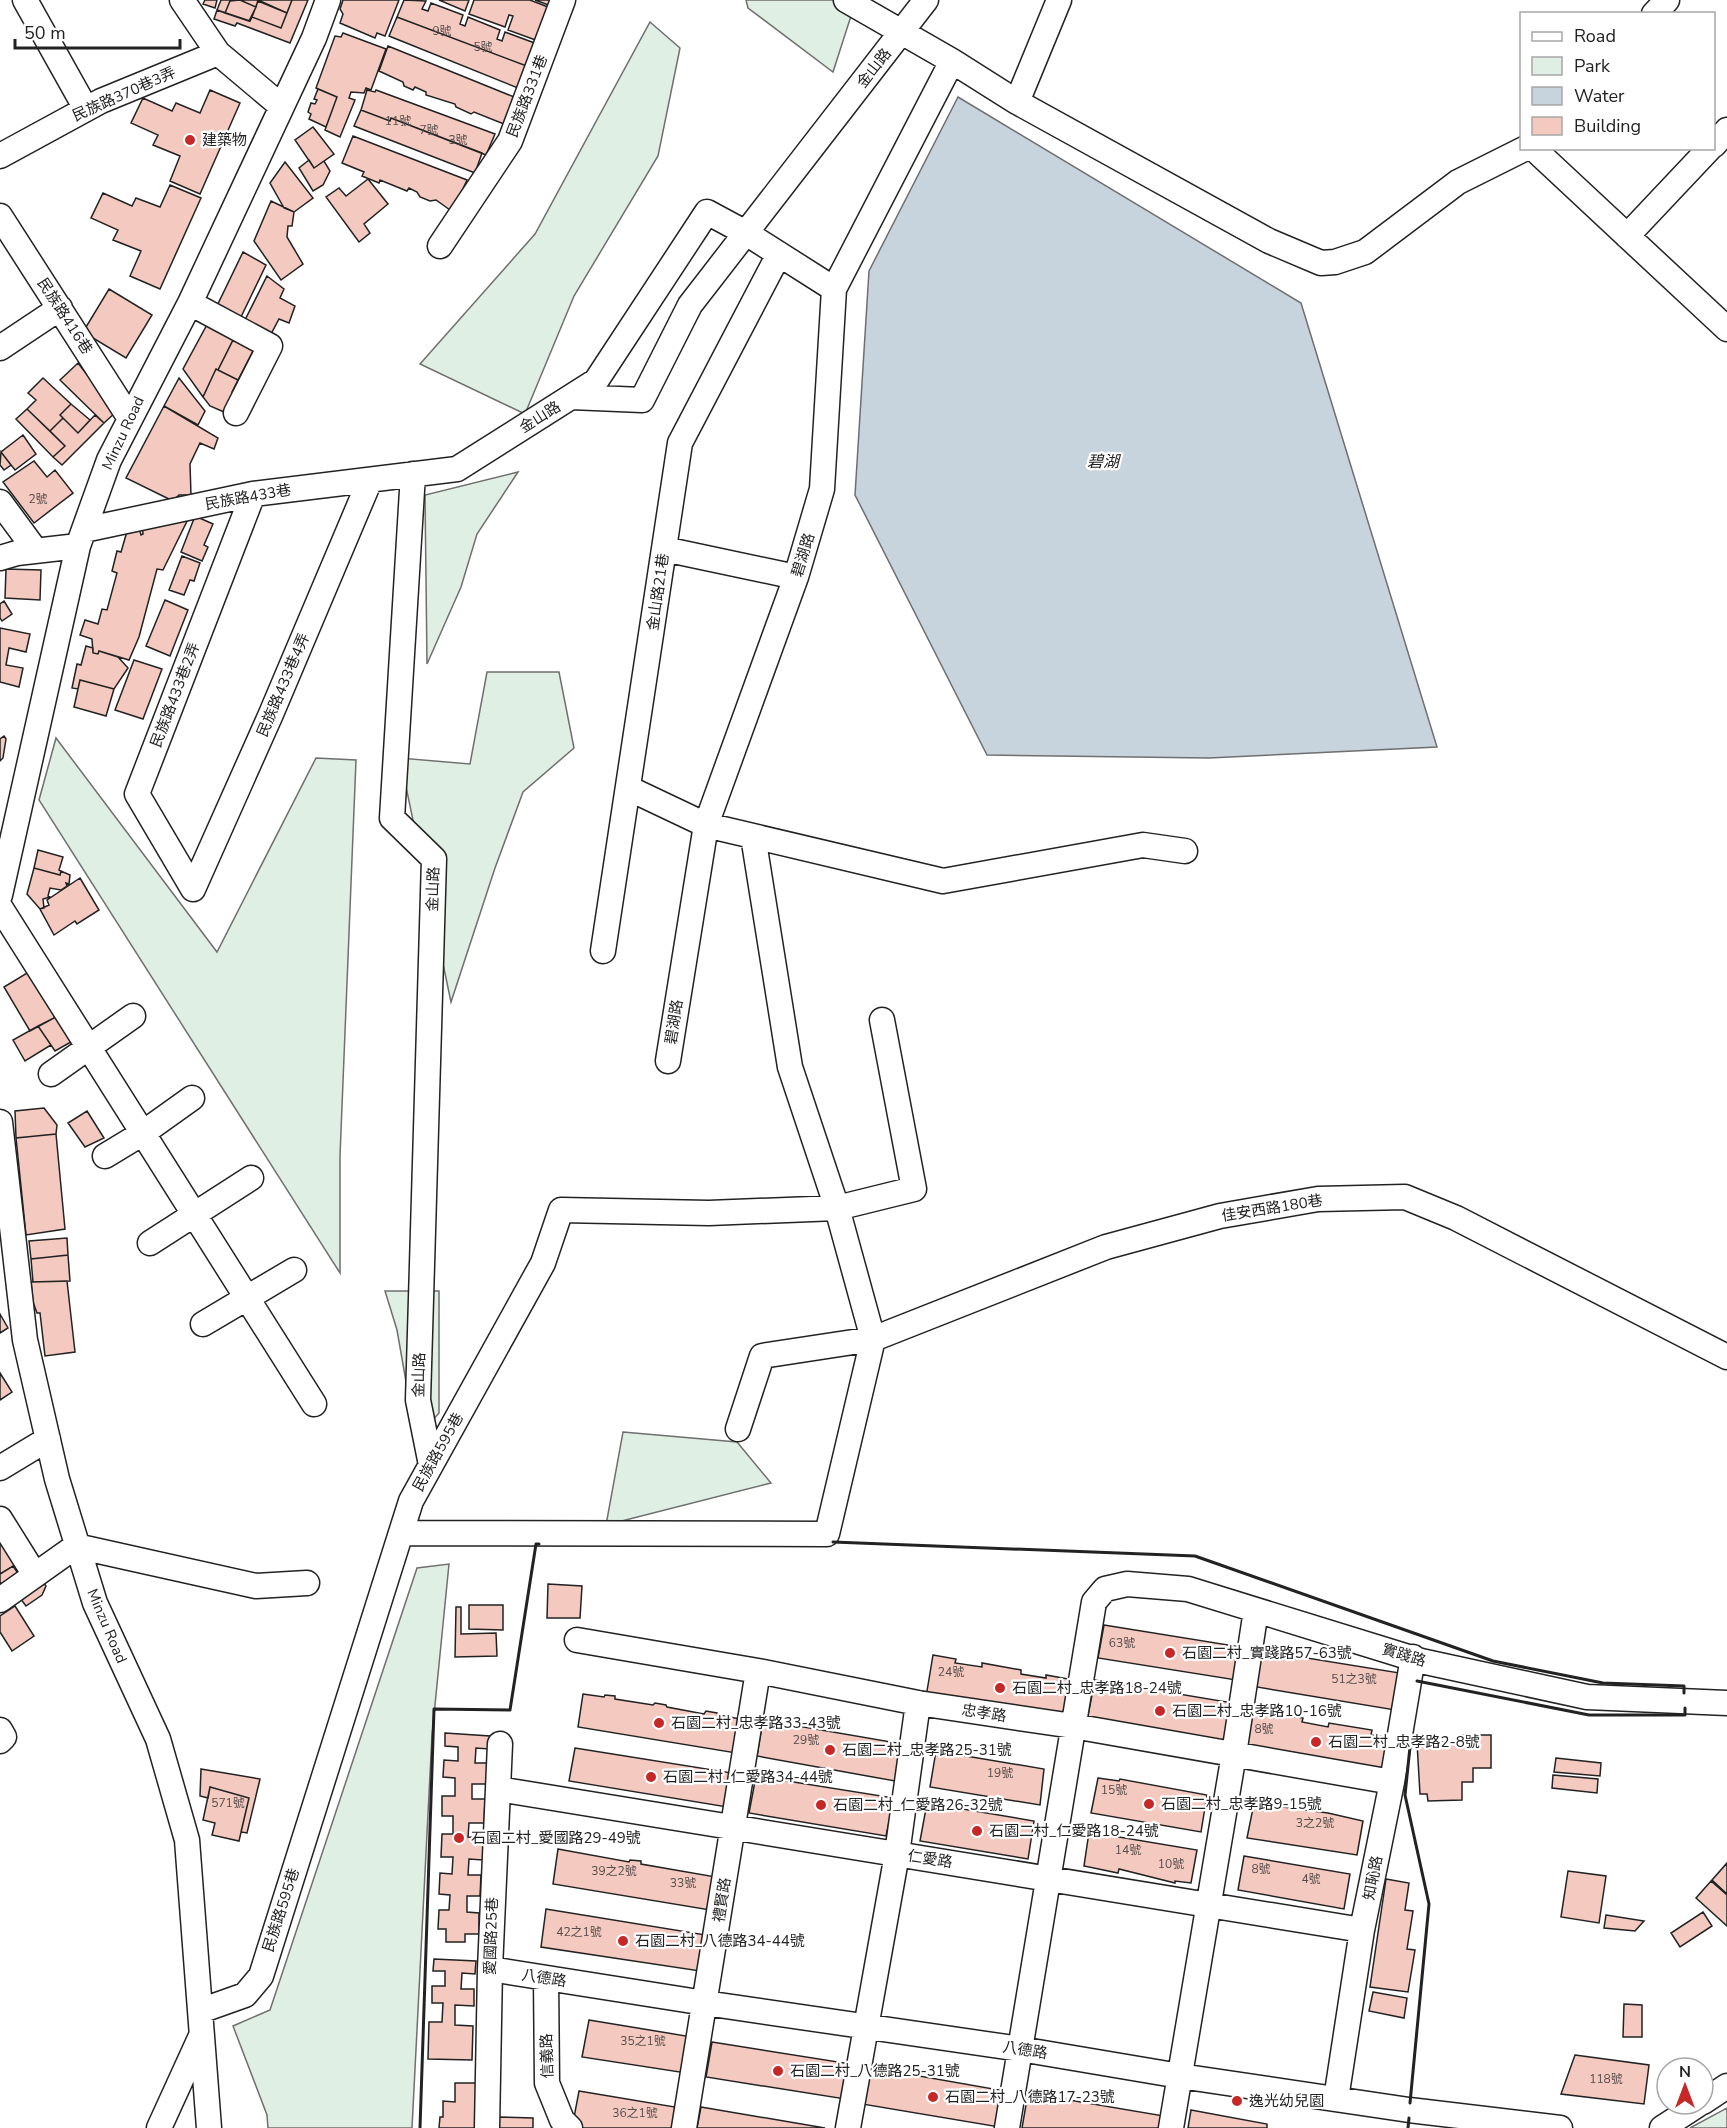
<svg xmlns="http://www.w3.org/2000/svg" width="1727" height="2128" font-family="'Nunito Sans','Noto Sans TC',sans-serif">
<rect width="100%" height="100%" fill="#fff"/>
<!-- green -->
<path fill="#e0efe3" stroke="#6f6f6f" stroke-width="1.5" d="M746,0H837L851,16L833,72L748,8Z
M650,22L680,48L658,156L574,296L525,414L420,364L535,234Z
M518,472L477,534L461,587L427,664L425,495Z
M487,672H559L574,748L523,792L495,868L451,1002L400,758L470,764Z
M56,738L217,952L316,758L356,760L340,1156V1273L39,800Z
M385,1291H439V1413L416,1439L397,1330Z
M623,1432L737,1442L771,1483L606,1525Z
M449,1564L432,1735L412,2128H268L267,2115L233,2026L270,2010L417,1568Z
M1727,2108V2128H1690Z"/>
<!-- water -->
<path fill="#c7d3dd" stroke="#6f6f6f" stroke-width="1.5" d="M958,97L1301,303L1437,747L1209,758L987,755L855,495L869,271Z"/>
<!-- building -->
<path fill="#f3c9c0" stroke="#222" stroke-width="1.5" d="M205,0H217L215,8L203,4Z
M221,0H238L230,1L225,13L217,10Z
M240,0H258L256,7Z
M240,0L256,7L249,21L225,13L230,1Z
M258,0H292L287,13Z
M292,0H308L290,43L237,23L235,26L214,19L217,10L250,21L252,17L281,28Z
M343,0H399L385,36L377,33L375,38L340,23L343,14L340,9Z
M404,0L426,1L422,9L428,11L431,3L463,15L460,24L465,26L468,17L500,30L497,39L502,41L505,32L540,45L532,68L397,17Z
M439,0H469L465,11Z
M474,0H530L553,9L541,42L508,30L513,16L509,15L505,27L469,14Z
M535,0H557L554,7Z
M258,1L287,13L281,28L252,17Z
M397,17L532,68L523,90L389,36Z
M343,33L386,49L371,90L366,88L364,93L351,92L349,98L355,100L340,137L325,130L337,97L316,88L335,36L341,37Z
M388,46L519,99L509,126L474,112L471,114L456,107L455,104L426,95V92L415,87L413,90L404,86L403,82L379,71Z
M318,89L337,97L326,127L309,119L311,114L308,112L311,103L315,104L317,100L314,99Z
M210,90L240,103L200,194L170,181L180,156L153,145L158,135L131,123L143,98L172,111L176,103L200,113Z
M367,90L375,92L376,90L495,134L486,155L391,118L390,121L361,110Z
M361,110L390,121L391,118L482,153L475,173L354,126Z
M313,127L334,154L314,168L295,140Z
M353,136L467,180L455,206L453,205L450,210L436,200L430,201L420,197L417,192L409,188L407,191L380,180L379,183L362,176L364,172L342,163Z
M309,160L314,168L324,161L330,171L323,185L313,191L299,168Z
M285,162L313,198L294,212L284,208L270,183Z
M368,179L388,204L364,224L370,233L359,242L326,197L339,188L346,196Z
M170,185L201,198L160,289L130,276L141,251L113,240L118,230L91,218L103,193L132,206L136,198L160,207Z
M271,201L294,212L292,226H288L287,237L303,264L281,280L254,241Z
M243,252L266,265L240,319L216,308Z
M267,276L284,289L280,298L295,306L289,323L279,319L271,334L244,322Z
M109,289L152,315L126,358L83,332Z
M209,321L236,334L218,370L216,369L203,397L183,369Z
M233,340L254,349L238,380L218,370Z
M78,363L116,412L104,423L60,380Z
M216,369L238,380L232,392L235,393L224,412L210,406L203,397Z
M43,378L71,404L60,415L63,418L50,431L27,409L36,400L28,393Z
M179,378L205,411L198,425L164,406Z
M71,404L90,420L78,433L60,415Z
M164,406L218,438L214,449L200,443L190,464L191,495H179L173,501L126,478Z
M27,409L65,446L53,457L16,419Z
M95,415L104,423L62,465L53,457L65,446L50,431L63,418L78,433Z
M23,435L36,454L15,470L1,452Z
M1,452L11,465L4,470L0,465Z
M34,461L47,477L55,470L73,493L34,523L3,482Z
M195,505L163,570L157,569L139,637L129,660L99,651L98,654L93,653L92,639L80,635L85,620L98,624L102,609L107,610L117,573L112,571L117,551L121,552L128,528H139L141,535L143,534L142,521Z
M195,516L213,524L204,545L208,547L202,561L181,552Z
M182,556L200,563L194,581L190,580L184,595L169,590Z
M6,569L41,570L40,600L5,598Z
M165,600L188,610L170,656L146,646Z
M4,601L12,614L2,621L0,618V604Z
M0,628L30,634L26,652L9,648L6,665L23,668L19,687L0,682Z
M86,646L93,648V653L98,654L99,651L118,657L128,668L114,689L80,680L78,689L72,688L77,664L81,665Z
M134,660L162,669L143,719L115,710Z
M80,680L114,689L106,716L74,707Z
M4,736L6,739L3,758L0,761V739Z
M38,850L63,857L59,870L61,871L60,875L34,868Z
M34,868L60,875L61,871L70,875L69,884L66,883L67,886L61,890L50,888L48,896L50,897L43,899L44,908L40,909L27,894Z
M80,878L99,910L77,924L75,921L54,935L40,909L49,905L47,900Z
M32,970L57,1009L54,1018L30,1031L4,987Z
M57,1009L78,1038L55,1051L38,1026L54,1018Z
M38,1026L51,1045L25,1061L13,1040Z
M44,1108L57,1125L56,1134L16,1138L15,1111Z
M87,1111L104,1138L85,1147L68,1123Z
M56,1134L65,1229L26,1235L16,1138Z
M67,1238L68,1255L31,1259L29,1241Z
M68,1255L70,1281L33,1282L31,1259Z
M67,1281L75,1352L45,1356L40,1313H37L33,1302L31,1282Z
M0,1314L8,1328L0,1333Z
M0,1373L12,1392L0,1400Z
M0,1532L20,1562L0,1574Z
M13,1566L22,1579L5,1590L0,1582V1574Z
M40,1578L46,1586L42,1595L26,1606L17,1594Z
M548,1584L582,1586L580,1618H547Z
M469,1605H503V1630L469,1629Z
M15,1606L34,1636L12,1651L0,1632V1616Z
M456,1607H461V1634L496,1633L497,1656L455,1657Z
M1104,1625L1241,1647L1236,1680L1098,1658Z
M1257,1650L1400,1673L1395,1710L1251,1686Z
M933,1655L956,1659L955,1663L982,1667V1663L1021,1670V1674L1046,1678V1675L1074,1680L1068,1718L926,1697Z
M1095,1680L1233,1703L1226,1743L1087,1720Z
M583,1694L604,1697L605,1695L615,1696V1699L653,1705L655,1703L666,1705L667,1707L704,1714L706,1711L717,1713L718,1715L741,1719L736,1753L578,1727Z
M1261,1711L1303,1718L1302,1722L1328,1727L1329,1723L1372,1730L1371,1735L1391,1738L1386,1771L1241,1745L1246,1713L1260,1715Z
M763,1720L903,1744L895,1781L757,1756Z
M445,1733L490,1736L489,1749L476,1748L475,1763H488V1784H472V1799H485L484,1823H469L468,1837L484,1838L483,1860L469,1859L468,1875H481L480,1896H467V1912L479,1913V1934H465V1942H446V1929H438L439,1910H449L450,1895L439,1894L440,1873L452,1874L453,1857H441L442,1834H453V1816H442V1796H455V1778L443,1777L444,1760L458,1761V1747L445,1746Z
M1461,1735H1491V1768H1473V1782H1462V1800L1428,1801L1427,1794H1420L1417,1743L1461,1741Z
M575,1748L732,1773L727,1807L569,1781Z
M936,1751L1044,1769L1040,1805L930,1787Z
M1556,1758L1601,1763L1600,1776L1554,1772Z
M201,1769L260,1779L247,1833L241,1832L249,1798L210,1787L208,1798L200,1796Z
M1553,1775L1598,1779L1597,1793L1552,1788Z
M756,1776L894,1798L886,1836L749,1813Z
M1098,1778L1119,1781L1120,1779L1207,1795L1201,1832L1091,1813Z
M210,1787L249,1798L239,1841L212,1835L215,1823L203,1820Z
M927,1803L1034,1821L1028,1859L920,1841Z
M1254,1803L1328,1813L1363,1821L1357,1855L1247,1838Z
M1089,1832L1197,1850L1191,1883L1175,1881V1883L1119,1869L1118,1873L1084,1866Z
M558,1849L629,1862L630,1860L641,1861V1864L716,1877L710,1910L553,1884Z
M1244,1856L1350,1874L1344,1909L1238,1890Z
M1727,1863V1894L1712,1880Z
M1568,1871L1606,1876L1599,1923L1561,1917Z
M1386,1879L1409,1883L1405,1910L1413,1911L1407,1949L1415,1950L1408,1992L1370,1987Z
M1711,1881L1727,1895V1926L1696,1898Z
M546,1909L706,1935L700,1971L541,1947Z
M1703,1912L1712,1926L1680,1947L1671,1933Z
M1606,1915L1644,1921L1635,1931L1604,1928Z
M434,1959L476,1961L475,1974L462,1973L461,1989H474V2006L455,2005V2025L473,2026L472,2060L428,2059L429,2022H442L443,2003H432V1986H445V1971H433Z
M1373,1992L1407,1998L1404,2018L1369,2011Z
M1624,2004L1642,2005V2037H1623Z
M589,2020L692,2037L686,2073L582,2057Z
M712,2042L851,2064L845,2099L706,2077Z
M1575,2055L1649,2065L1644,2104L1561,2094Z
M868,2067L1005,2091L999,2127L862,2104Z
M455,2083H478L476,2128H439L440,2117H443V2101L455,2102Z
M579,2091L681,2108L678,2128H572Z
M1028,2093L1164,2116L1162,2128H1022Z
M701,2107L825,2128H697Z
M1191,2110L1267,2124V2128H1188Z
M498,2117L533,2118V2128H497Z"/>
<g fill="none" stroke-linecap="round" stroke-linejoin="round">
<defs>
<path id="minor" d="M25,0L86,109
M182,0L218,53L281,106
M846,0L952,61L1017,102L1269,241L1321,263L1335,262L1365,252L1458,182L1526,148
M1654,14L1667,0
M1017,102L1059,0
M1714,145L1727,130
M1533,148L1727,329
M0,156L101,101L218,53
M0,216L129,417
M1627,236L1710,148
M440,246L510,141L563,0
M190,303L270,346L236,413
M0,348L60,308
M571,397L642,400L690,305L926,0
M413,474L392,818L434,859L418,1400L431,1465
M0,502L36,551
M84,530L253,494L457,469L596,381L707,212L746,233L834,289
M664,549L796,577
M0,558L17,553L78,546
M628,788L706,825L943,881L1143,845L1185,851
M193,889L271,714L370,480
M193,889L137,794L253,494
M0,895L78,546L109,460L190,303L314,38L328,0
M0,907L314,1404
M603,951L680,443L779,254
M668,1061L706,825L796,577L822,489L834,289L952,61
M51,1074L133,1016
M0,1122L25,1340L57,1479L95,1603L158,1739L187,1840L209,2128
M105,1156L143,1133L192,1098
M150,1243L251,1178
M203,1324L294,1270
M738,1429L762,1356L873,1339L1106,1247L1220,1216L1318,1199L1405,1197L1456,1218L1727,1357
M0,1468L48,1439
M0,1519L35,1575
M401,1533L827,1534L873,1339L837,1208L790,1067L753,836
M0,1600L76,1546L256,1586L307,1583
M577,1640L758,1671L918,1703L1073,1726L1392,1782
M0,1730L4,1737L0,1741
M498,1789L1362,1930
M490,1969L705,2003L1020,2049L1180,2076L1409,2110L1560,2128
M546,1978L547,2083L562,2120L570,2128
M200,2011L245,1995L261,1976L411,1501L543,1263L561,1210L709,1213L837,1208L914,1189L882,1020
M1336,2099L1362,1930L1392,1782L1413,1657
M1703,2102L1727,2086
M159,2128L201,2036
M487,2128L490,1969L500,1744
M684,2128L758,1671
M848,2128L897,1854L918,1703
M1007,2128L1094,1602L1105,1589L1127,1584L1188,1589L1421,1661L1587,1697L1727,1703
M1171,2128L1234,1754L1256,1610
M1662,2128L1699,2104"/>
</defs>
<!-- minor casing -->
<use href="#minor" stroke="#222" stroke-width="27"/>
<!-- minor -->
<use href="#minor" stroke="#fff" stroke-width="24"/>
<!-- wall -->
<path stroke="#222" stroke-width="3" d="M833,1542L1195,1556L1493,1661L1603,1683L1684,1686V1693
M1417,1681L1589,1715H1685V1708
M1410,2103L1429,1904L1405,1795L1410,1747
M420,2128L434,1709L510,1710L536,1544H539
M1408,2128L1409,2118"/>
</g>
<!-- markers -->
<g fill="#c62828" stroke="#fff" stroke-width="2">
<circle cx="190" cy="140" r="6"/>
<circle cx="1170" cy="1653" r="6"/>
<circle cx="1000" cy="1688" r="6"/>
<circle cx="1160" cy="1711" r="6"/>
<circle cx="659" cy="1723" r="6"/>
<circle cx="1316" cy="1742" r="6"/>
<circle cx="830" cy="1750" r="6"/>
<circle cx="651" cy="1777" r="6"/>
<circle cx="1149" cy="1804" r="6"/>
<circle cx="821" cy="1805" r="6"/>
<circle cx="977" cy="1831" r="6"/>
<circle cx="459" cy="1838" r="6"/>
<circle cx="623" cy="1941" r="6"/>
<circle cx="778" cy="2071" r="6"/>
<circle cx="933" cy="2097" r="6"/>
<circle cx="1237" cy="2101" r="6"/>
</g>
<g text-anchor="middle" dominant-baseline="central" stroke-width="4.5" stroke-linejoin="round" paint-order="stroke">
<!-- number labels -->
<g font-size="12" fill="#564c4a">
<text x="442" y="31">9號</text>
<text x="483" y="47">5號</text>
<text x="398" y="121">11號</text>
<text x="429" y="130">7號</text>
<text x="458" y="140">3號</text>
<text x="38" y="499">2號</text>
<text x="1122" y="1643">63號</text>
<text x="951" y="1672">24號</text>
<text x="1354" y="1679">51之3號</text>
<text x="1264" y="1729">8號</text>
<text x="806" y="1740">29號</text>
<text x="1000" y="1773">19號</text>
<text x="1114" y="1790">15號</text>
<text x="228" y="1803">571號</text>
<text x="1315" y="1823">3之2號</text>
<text x="1128" y="1850">14號</text>
<text x="1171" y="1864">10號</text>
<text x="1261" y="1869">8號</text>
<text x="614" y="1871">39之2號</text>
<text x="1311" y="1879">4號</text>
<text x="683" y="1883">33號</text>
<text x="579" y="1932">42之1號</text>
<text x="643" y="2041">35之1號</text>
<text x="1606" y="2079">118號</text>
<text x="635" y="2113">36之1號</text>
</g>
<!-- street labels -->
<g font-size="15" fill="#222" stroke="#fff">
<text transform="translate(874 68) rotate(-52)">金山路</text>
<text transform="translate(124 94) rotate(-24)">民族路370巷3弄</text>
<text transform="translate(527 96) rotate(-69)">民族路331巷</text>
<text transform="translate(65 316) rotate(57)">民族路416巷</text>
<text transform="translate(540 417) rotate(-32)">金山路</text>
<text transform="translate(123 433) rotate(-65)">Minzu Road</text>
<text transform="translate(248 497) rotate(-10)">民族路433巷</text>
<text transform="translate(803 555) rotate(-73)">碧湖路</text>
<text transform="translate(658 592) rotate(-82)">金山路21巷</text>
<text transform="translate(283 685) rotate(-67)">民族路433巷4弄</text>
<text transform="translate(175 695) rotate(-69)">民族路433巷2弄</text>
<text transform="translate(433 889) rotate(-88)">金山路</text>
<text transform="translate(674 1022) rotate(-81)">碧湖路</text>
<text transform="translate(1272 1208) rotate(-9)">佳安西路180巷</text>
<text transform="translate(419 1375) rotate(-89)">金山路</text>
<text transform="translate(438 1452) rotate(-61)">民族路595巷</text>
<text transform="translate(107 1626) rotate(67)">Minzu Road</text>
<text transform="translate(1404 1655) rotate(17)">實踐路</text>
<text transform="translate(984 1713) rotate(9)">忠孝路</text>
<text transform="translate(930 1859) rotate(9)">仁愛路</text>
<text transform="translate(1373 1878) rotate(-79)">知恥路</text>
<text transform="translate(722 1900) rotate(-81)">禮賢路</text>
<text transform="translate(281 1910) rotate(-72)">民族路595巷</text>
<text transform="translate(491 1936) rotate(-88)">愛國路25巷</text>
<text transform="translate(544 1978) rotate(9)">八德路</text>
<text transform="translate(1025 2050) rotate(9)">八德路</text>
<text transform="translate(547 2056) rotate(-92)">信義路</text>
</g>
<!-- poi labels -->
<g font-size="15" fill="#222" stroke="#fff" text-anchor="start">
<text x="202" y="140">建築物</text>
<text x="1182" y="1653">石園二村_實踐路57-63號</text>
<text x="1012" y="1688">石園二村_忠孝路18-24號</text>
<text x="1172" y="1711">石園二村_忠孝路10-16號</text>
<text x="671" y="1723">石園二村_忠孝路33-43號</text>
<text x="1328" y="1742">石園二村_忠孝路2-8號</text>
<text x="842" y="1750">石園二村_忠孝路25-31號</text>
<text x="663" y="1777">石園二村_仁愛路34-44號</text>
<text x="1161" y="1804">石園二村_忠孝路9-15號</text>
<text x="833" y="1805">石園二村_仁愛路26-32號</text>
<text x="989" y="1831">石園二村_仁愛路18-24號</text>
<text x="471" y="1838">石園二村_愛國路29-49號</text>
<text x="635" y="1941">石園二村_八德路34-44號</text>
<text x="790" y="2071">石園二村_八德路25-31號</text>
<text x="945" y="2097">石園二村_八德路17-23號</text>
<text x="1249" y="2101">逸光幼兒園</text>
</g>
<!-- water labels -->
<g font-size="16" font-style="italic" fill="#222" stroke="#fff">
<text x="1103" y="462">碧湖</text>
</g>
</g>
<!-- legend -->
<rect x="1520" y="12" width="195" height="138" fill="#ffffff" stroke="#a7a7a7" stroke-width="1.5"/>
<rect x="1532" y="32" width="30" height="9" fill="#ffffff" stroke="#a7a7a7" stroke-width="1.5"/>
<text x="1574" y="42" font-size="18" fill="#222222">Road</text>
<rect x="1532" y="57" width="30" height="18" fill="#e0efe3" stroke="#a7a7a7" stroke-width="1.5"/>
<text x="1574" y="72" font-size="18" fill="#222222">Park</text>
<rect x="1532" y="87" width="30" height="18" fill="#c7d3dd" stroke="#a7a7a7" stroke-width="1.5"/>
<text x="1574" y="102" font-size="18" fill="#222222">Water</text>
<rect x="1532" y="117" width="30" height="18" fill="#f3c9c0" stroke="#a7a7a7" stroke-width="1.5"/>
<text x="1574" y="132" font-size="18" fill="#222222">Building</text>
<!-- north arrow -->
<g transform="translate(1685 2086)"><circle r="28" fill="#ffffff" stroke="#a7a7a7" stroke-width="1.5"/>
<path d="M0-4.5L10 22L0 15L-10 22Z" fill="#c62828"/>
<text y="-9" font-size="16" font-weight="bold" text-anchor="middle" fill="#222222">N</text>
</g>
<!-- scale -->
<path d="M15 39v9h165v-9" fill="none" stroke="#222222" stroke-width="3"/>
<text x="24" y="39" font-size="18" fill="#222222" stroke="#ffffff" stroke-width="4.5" paint-order="stroke">50 m</text>
</svg>
